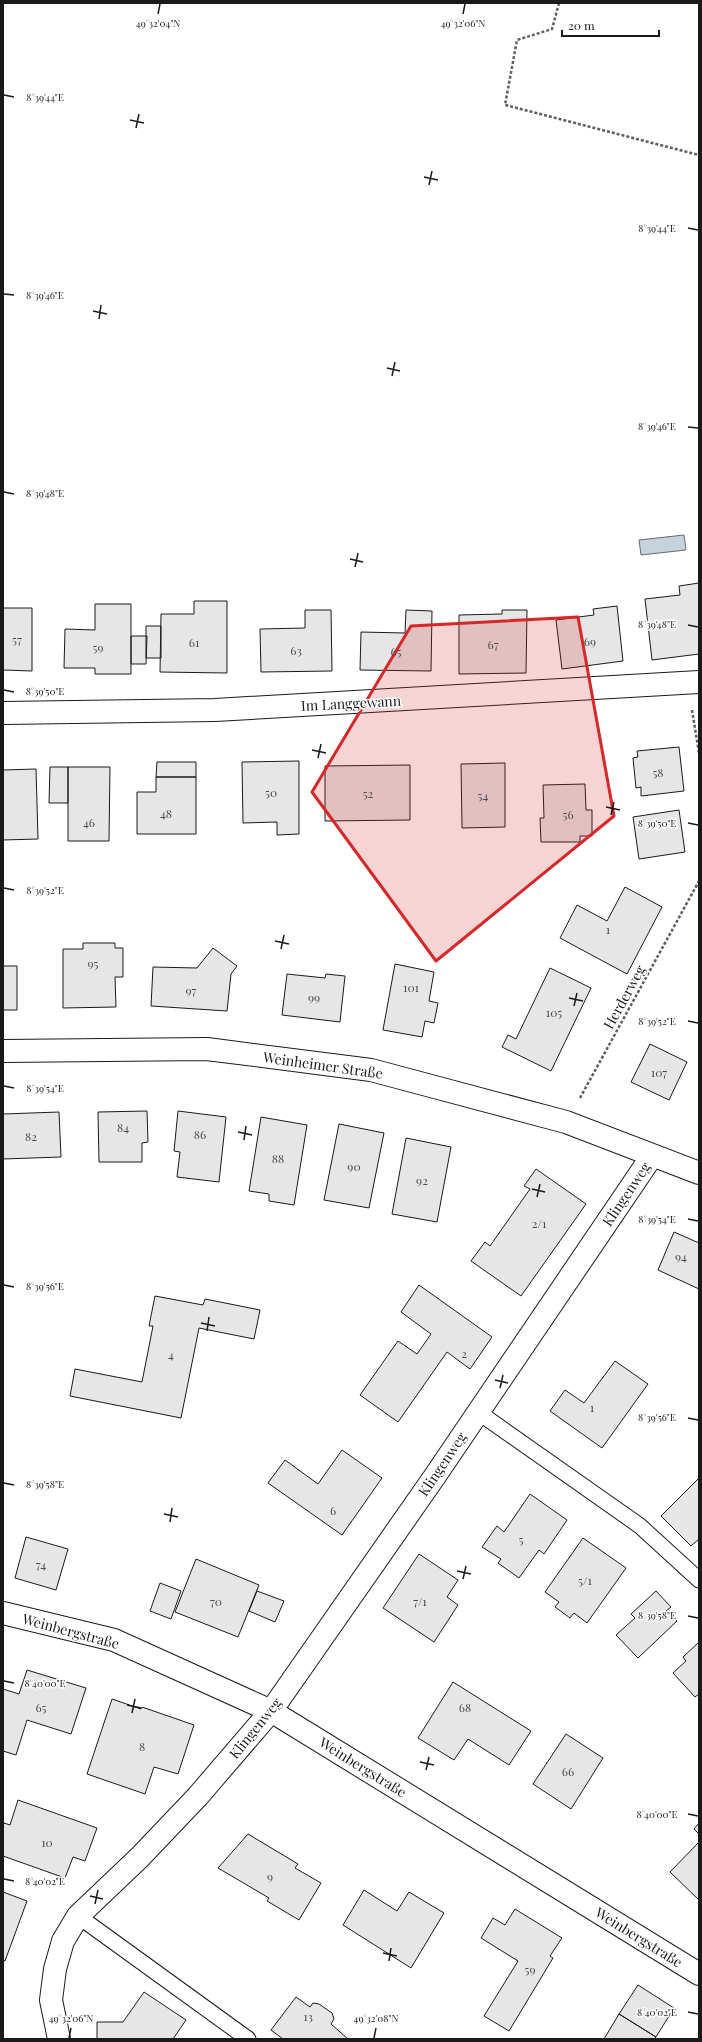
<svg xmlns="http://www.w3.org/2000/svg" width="702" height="2042" font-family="'Playfair Display',serif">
<rect width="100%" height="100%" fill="#fff"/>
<!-- water -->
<path fill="#c6d2dc" stroke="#6a6a6a" d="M684,535L686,550L641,555L639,540Z"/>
<!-- building -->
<path fill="#e6e6e6" stroke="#1a1a1a" d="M699,583V654L652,660L645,599L680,595L679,586Z
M194,601H227V673L160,672L161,614H194Z
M95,604H131V674H95V668H64L65,629L95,630Z
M617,606L623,661L562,669L556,620L594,615L593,609Z
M3,608H32V671L3,670Z
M305,610H331L332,671L261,672L260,629L305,628Z
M406,610L432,611L431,671L360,670L361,632L405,633Z
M502,610H527L526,673L459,674V615L502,614Z
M146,626H161V658H146Z
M131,636H147L146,664H131Z
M679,747L684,791L641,796V787L636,788L633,758L638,757L637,751Z
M299,761V834L277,835V822L243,823L242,762Z
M157,762H196V777H156Z
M505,763V827L462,828L461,764Z
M410,765V820L325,821V766Z
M50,767H68V803H49Z
M68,767H110L109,841H68Z
M36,769L38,839L3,840V770Z
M156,777H196V834H137V792H156Z
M585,784L586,810H592V836H580V842H541L540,818H544L543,785Z
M679,810L685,852L639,859L633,817Z
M625,887L662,907L627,974L560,938L577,905L607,921Z
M83,943H115V948H123V977H115L116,1007L63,1008V949H83Z
M213,948L237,966L231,974L227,1011L151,1006L153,967L197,968Z
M395,964L434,972L429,1001L438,1003L434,1023L425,1021L422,1037L383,1030Z
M3,966H17V1010H3Z
M550,968L591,988L551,1071L502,1047L508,1035L516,1039Z
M287,974L325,978L326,974L345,976L340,1022L282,1015Z
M650,1044L687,1062L669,1100L631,1082Z
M147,1111L148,1142L142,1143V1162H99L98,1112Z
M178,1111L226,1117L219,1182L177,1177L180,1152L174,1151Z
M59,1112L61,1157L3,1159V1114Z
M261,1117L307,1125L294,1205L269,1201V1194L249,1191Z
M339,1124L384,1133L369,1208L324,1200Z
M406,1138L451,1147L437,1222L392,1214Z
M536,1169L586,1204L521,1296L471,1261L485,1242L490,1246L530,1189L524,1186Z
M674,1232L699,1243V1289L658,1270Z
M419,1285L492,1337L470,1369L447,1352L398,1422L360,1395L398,1341L417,1354L431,1334L401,1312Z
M155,1296L203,1305L205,1299L260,1310L254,1339L199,1328L181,1418L70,1396L75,1369L142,1382L153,1326H149Z
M615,1361L648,1384L602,1448L550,1411L565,1390L584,1403Z
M342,1450L382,1478L342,1535L268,1483L285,1460L318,1484Z
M699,1478V1539L691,1546L661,1516Z
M530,1494L567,1520L544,1554L539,1550L519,1578L498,1563L501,1559L482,1547L497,1526L504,1532Z
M26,1537L68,1549L56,1590L15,1578Z
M583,1538L626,1568L587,1623L574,1613L570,1618L555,1607L559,1602L545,1592Z
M419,1554L458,1580L447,1597L458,1605L434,1642L383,1608Z
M196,1559L259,1585L238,1637L175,1612Z
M160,1583L181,1591L171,1619L150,1611Z
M257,1591L284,1601L275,1622L249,1611Z
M656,1591L671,1607L666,1611L677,1621L638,1658L616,1635L635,1618L631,1614Z
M699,1642V1694L695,1697L673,1673L686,1661L683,1657Z
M27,1670L86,1688L71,1734L27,1720L16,1755L3,1751V1689L19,1694Z
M453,1682L531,1731L509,1765L468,1739L454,1760L418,1738Z
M112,1699L141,1709L142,1707L194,1725L178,1774L154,1767L145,1794L87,1774Z
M566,1734L603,1758L571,1809L533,1784Z
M18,1800L97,1828L85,1861L73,1857L65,1878L3,1856V1826L4,1823L10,1825Z
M699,1823V1834L694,1829Z
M248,1834L298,1864L295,1868L321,1883L299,1920L267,1901L269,1898L218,1868Z
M699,1842V1900L670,1872Z
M364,1890L397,1911L409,1892L444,1913L411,1968L343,1925Z
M3,1892L27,1901L5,1961L3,1960Z
M515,1909L562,1938L550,1956L553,1958L509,2031L484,2016L518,1961L481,1938L493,1918L505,1925Z
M638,1985L674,2008L656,2037L619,2014Z
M144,1992L186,2020L173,2039H97V2022H123Z
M296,1997L310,2007L313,2003L319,2004L332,2013L334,2019L331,2024L348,2039H283L271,2030Z
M619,2014L656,2037L654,2039H604Z"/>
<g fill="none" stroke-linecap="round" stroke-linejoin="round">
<defs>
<path id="lane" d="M478,1412L640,1526L699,1580
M78,1916L248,2039"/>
<path id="street" d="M3,713L215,710L699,682
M3,1051L207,1049L371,1070L566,1122L699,1173
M3,1613L114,1640L271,1711L699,1974
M59,2039L51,2000L55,1969L63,1941L78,1916L140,1857L198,1796L271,1711L435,1476L652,1156"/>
</defs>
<!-- lane casing -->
<use href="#lane" stroke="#1a1a1a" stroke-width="17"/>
<!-- street casing -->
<use href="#street" stroke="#1a1a1a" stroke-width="24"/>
<!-- path -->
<path stroke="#5f5f5f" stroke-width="2.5" stroke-dasharray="3 2" stroke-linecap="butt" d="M559,3L552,29L517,40L505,105L699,155
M692,710L699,753
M580,1098L699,881"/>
<!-- lane -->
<use href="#lane" stroke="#fff" stroke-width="15"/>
<!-- street -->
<use href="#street" stroke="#fff" stroke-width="22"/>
</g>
<!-- marked area -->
<path fill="#d62828" fill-opacity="0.2" stroke="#d62828" stroke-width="3" stroke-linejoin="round" d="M578,617L614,816L436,961L312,792L411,626Z"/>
<!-- ticks -->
<path fill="none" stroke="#1a1a1a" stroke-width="1.5" d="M158,14L160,4M463,14L465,4M4,95L14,97M130,120L144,123M136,128L139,114M424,177L438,180M429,185L432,171M688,228L698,230M4,294L14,295M93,311L107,314M99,319L101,305M387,368L400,371M392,376L395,362M688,427L698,428M4,492L14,494M350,559L363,562M355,567L358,553M688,625L698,627M4,690L14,692M312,750L326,753M318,758L321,744M606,807L620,810M611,815L614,802M688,823L698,825M4,888L14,890M275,941L289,944M281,949L284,935M569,998L583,1001M574,1006L577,993M688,1021L698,1023M4,1086L14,1088M238,1132L252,1135M244,1140L246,1126M532,1189L545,1192M537,1197L540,1184M688,1219L698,1221M4,1285L14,1287M201,1323L215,1326M207,1331L209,1317M495,1380L508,1383M500,1388L503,1375M688,1418L698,1420M4,1483L14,1485M164,1514L178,1517M170,1522L172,1508M457,1571L471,1574M463,1579L466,1566M688,1616L698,1618M4,1681L14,1683M127,1705L141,1708M132,1713L135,1699M420,1762L434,1765M426,1770L429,1757M688,1814L698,1816M4,1879L14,1881M90,1896L103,1899M95,1904L98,1890M383,1953L397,1956M389,1961L391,1948M688,2012L698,2014M69,2038L71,2028M374,2038L376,2028"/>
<g text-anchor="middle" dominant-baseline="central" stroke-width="3" stroke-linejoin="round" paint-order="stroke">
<!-- number labels -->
<g font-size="12" fill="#4d4d4d">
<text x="17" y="639">57</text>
<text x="590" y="641">69</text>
<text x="194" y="642">61</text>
<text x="493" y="644">67</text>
<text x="98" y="647">59</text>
<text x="296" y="650">63</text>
<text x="396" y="651">65</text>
<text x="658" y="772">58</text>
<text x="271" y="792">50</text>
<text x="368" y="793">52</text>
<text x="483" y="795">54</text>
<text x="166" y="813">48</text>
<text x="568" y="814">56</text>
<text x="89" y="822">46</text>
<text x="608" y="929">1</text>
<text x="93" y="963">95</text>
<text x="411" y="987">101</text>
<text x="191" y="990">97</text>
<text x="314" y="997">99</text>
<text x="554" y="1012">105</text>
<text x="659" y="1072">107</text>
<text x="123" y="1127">84</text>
<text x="200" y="1134">86</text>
<text x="31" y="1136">82</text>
<text x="278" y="1158">88</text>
<text x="354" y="1166">90</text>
<text x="422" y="1180">92</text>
<text x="539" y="1223">2/1</text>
<text x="681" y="1256">94</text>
<text x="464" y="1353">2</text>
<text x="171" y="1354">4</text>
<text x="592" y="1407">1</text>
<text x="333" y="1510">6</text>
<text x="521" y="1539">5</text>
<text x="41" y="1564">74</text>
<text x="585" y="1580">5/1</text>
<text x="216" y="1601">70</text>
<text x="420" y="1601">7/1</text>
<text x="41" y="1707">65</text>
<text x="465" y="1707">68</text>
<text x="142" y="1746">8</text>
<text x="568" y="1771">66</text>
<text x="47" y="1842">10</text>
<text x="270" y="1876">9</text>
<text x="530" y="1969">59</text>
<text x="308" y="2016">13</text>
</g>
<!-- street labels -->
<g font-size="14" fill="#1a1a1a" stroke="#fff">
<text transform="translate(351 703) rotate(-3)">Im Langgewann</text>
<text transform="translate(624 997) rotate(-61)">Herderweg</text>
<text transform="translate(323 1065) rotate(8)">Weinheimer Straße</text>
<text transform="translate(626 1194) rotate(-56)">Klingenweg</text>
<text transform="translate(442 1464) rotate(-56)">Klingenweg</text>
<text transform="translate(71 1631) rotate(15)">Weinbergstraße</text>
<text transform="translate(255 1728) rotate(-51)">Klingenweg</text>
<text transform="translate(363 1767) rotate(32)">Weinbergstraße</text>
<text transform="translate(639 1937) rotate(32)">Weinbergstraße</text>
</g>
</g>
<g font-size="10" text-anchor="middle" fill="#1a1a1a" stroke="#fff" stroke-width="3" stroke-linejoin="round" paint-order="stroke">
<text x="158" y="27">49°32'04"N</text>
<text x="463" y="27">49°32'06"N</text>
<text x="45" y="101">8°39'44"E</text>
<text x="657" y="232">8°39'44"E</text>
<text x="45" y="299">8°39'46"E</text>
<text x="657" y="430">8°39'46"E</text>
<text x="45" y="497">8°39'48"E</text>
<text x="657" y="628">8°39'48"E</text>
<text x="45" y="695">8°39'50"E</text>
<text x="657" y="827">8°39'50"E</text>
<text x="45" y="894">8°39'52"E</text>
<text x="657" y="1025">8°39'52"E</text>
<text x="45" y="1092">8°39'54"E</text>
<text x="657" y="1223">8°39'54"E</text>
<text x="45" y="1290">8°39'56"E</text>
<text x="657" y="1421">8°39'56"E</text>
<text x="45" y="1488">8°39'58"E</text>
<text x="657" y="1619">8°39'58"E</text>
<text x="45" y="1687">8°40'00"E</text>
<text x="657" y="1818">8°40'00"E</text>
<text x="45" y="1885">8°40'02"E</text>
<text x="657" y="2016">8°40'02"E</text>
<text x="71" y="2022">49°32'06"N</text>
<text x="376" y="2022">49°32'08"N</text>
</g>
<!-- border -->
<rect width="702" height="2042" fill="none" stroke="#1a1a1a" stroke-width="8"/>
<!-- scale -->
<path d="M562 30v6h97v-6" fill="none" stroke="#1a1a1a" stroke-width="2"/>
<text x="568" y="30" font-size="12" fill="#1a1a1a" stroke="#ffffff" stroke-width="3" paint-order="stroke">20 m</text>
</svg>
